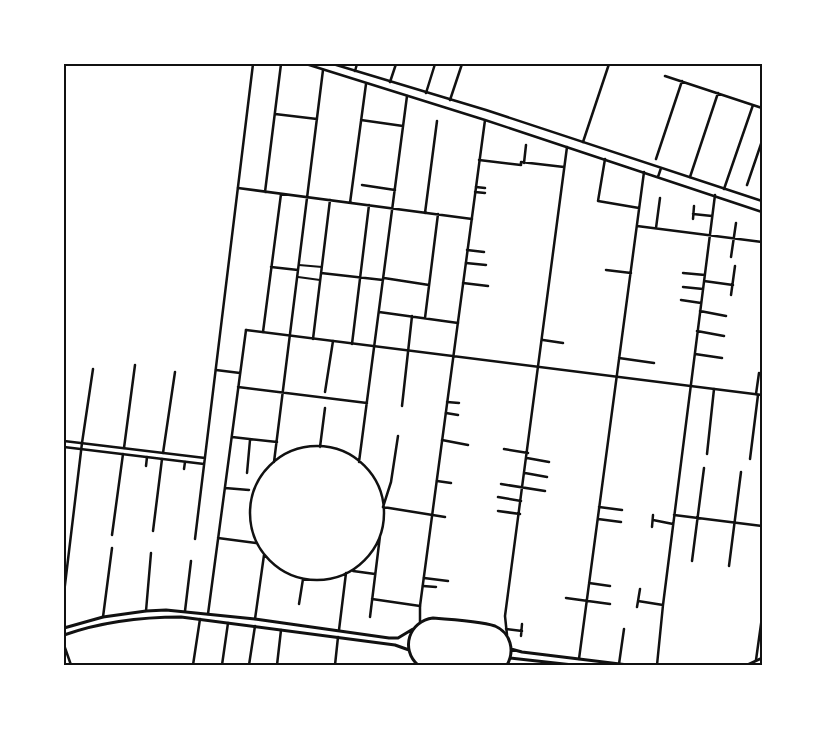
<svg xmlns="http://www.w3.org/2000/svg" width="826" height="729" font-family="'Crimson Pro',serif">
<rect width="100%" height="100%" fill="#fff"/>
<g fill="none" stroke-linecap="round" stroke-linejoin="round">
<!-- pedestrian -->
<path stroke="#111" stroke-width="2" d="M299,265L322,267
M298,277L320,280"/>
<!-- minor -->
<path stroke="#111" stroke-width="2.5" d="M355,71L357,64
M665,76L762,108
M390,82L396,64
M426,93L435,64
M275,114L317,119
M361,120L403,126
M583,142L609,64
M605,159L598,201L639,208
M656,159L682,81
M479,160L521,165V162L564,167
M524,163L526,145
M690,177L718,93
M362,185L395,190
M747,185L762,141
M476,187L485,188
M238,188L472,219
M724,189L753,105
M265,192L281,64
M475,192L485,193
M350,203L366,84
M425,213L437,121
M693,214L712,216
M693,219L694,206
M637,226L762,242
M656,228L660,198
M467,250L484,252
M731,257L736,223
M466,263L486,265
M271,267L298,270
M606,270L631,273
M321,273L383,280
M683,273L705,275
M384,278L429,285
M704,281L733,285
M463,283L488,286
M683,287L703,289
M731,295L735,266
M681,300L701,303
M762,302V300
M700,311L726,316
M379,312L458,323
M425,318L438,214
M697,331L724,336
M263,332L281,194
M313,339L330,200
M543,340L563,343
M352,344L369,205
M695,354L722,358
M619,358L654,363
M216,370L240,373
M238,387L367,403
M325,392L333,341
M756,394L759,373
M447,402L459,403
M402,406L412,316
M446,413L458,415
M398,436L391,482L383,507L445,517
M232,437L277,442
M442,440L468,445
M250 513a67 67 0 1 1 134 0a67 67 0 1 1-134 0Z
M320,447L325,408
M124,448L135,365
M504,449L528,453
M163,453L175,372
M707,454L714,389
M527,458L549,462
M750,459L758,395
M274,462L323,70
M359,462L407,96
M146,466L147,457
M184,469L185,462
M247,473L250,440
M525,473L547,477
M437,481L451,483
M501,484L545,491
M225,488L249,490
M498,497L521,501
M599,507L622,510
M498,511L520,514
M674,515L762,526
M598,519L621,522
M653,520L673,524
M652,527L653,515
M153,531L162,459
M112,535L123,454
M218,538L256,543
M692,561L704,468
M729,566L741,472
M353,571L375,574
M424,578L448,581
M589,583L610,586
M423,586L436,587
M64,593L82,443L93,369
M566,598L610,604
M372,599L420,606
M638,601L663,605
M299,604L303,579
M637,607L640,589
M146,611L151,553
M185,611L191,561
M208,614L246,330
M103,617L112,548
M370,617L380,536
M255,619L264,555
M506,629L522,631
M339,630L346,573
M507,635L505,616L567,147
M521,636L522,624
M64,645L71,665
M579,659L644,172
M619,664L624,629
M222,665L228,623
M249,665L255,626
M277,665L281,630
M335,665L338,637
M657,665L663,605L715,195"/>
<!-- tertiary -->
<path stroke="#111" stroke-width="2.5" d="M306,64L485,120L762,212
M333,64L486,110L762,201
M450,100L462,64
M658,177L661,168
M246,330L762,395
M64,441L205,458
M64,447L204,464
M195,539L253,64
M420,622V606L485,120
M756,660L762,617
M193,665L200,619"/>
<!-- secondary -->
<path stroke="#111" stroke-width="3" d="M64,628L103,617L146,611L166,610L255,619L389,638H398L413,629
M64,635C101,622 142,617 181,617L395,645L409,650
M511,649L522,652L628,665
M510,658L573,665
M418,665C400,649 409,621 433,618C447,619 483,622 495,626C511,633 515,651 507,665
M747,665L762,658"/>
</g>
<!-- border -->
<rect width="826" height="729" fill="none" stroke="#ffffff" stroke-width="130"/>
<rect x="65" y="65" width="696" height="599" fill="none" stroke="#111" stroke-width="2"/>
</svg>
